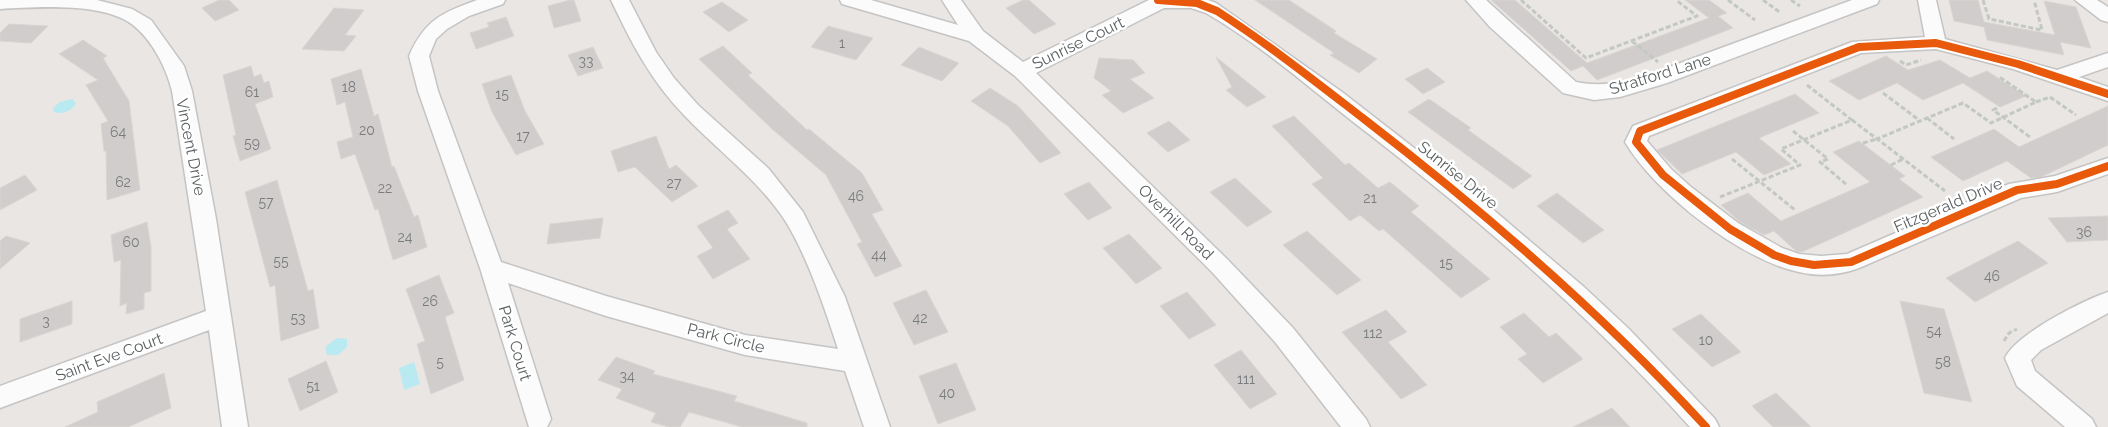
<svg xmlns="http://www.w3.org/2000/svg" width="2108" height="427" font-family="Raleway,sans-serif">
<rect width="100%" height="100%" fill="#e9e6e3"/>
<!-- water -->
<path fill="#b9eaf1" d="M72,99L76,103C72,111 62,115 54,112L53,108L60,102Z
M337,338L347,339V347L338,355H327L325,347Z
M414,362L420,384L404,390L399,368Z"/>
<!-- building -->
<path fill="#d0cdcc" stroke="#d8d5d2" d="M219,0H229L239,10L215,21L202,8Z
M570,0H574L581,21L554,28L548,6Z
M1023,0H1029L1056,24L1034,34L1006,8Z
M1255,0H1289L1336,31L1334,33L1377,59L1359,73L1330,55L1334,53Z
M1491,0H1515L1587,63L1709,18L1685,0H1709L1727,13L1718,16L1733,28L1597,80L1583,66L1571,71Z
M1949,0H1978L1984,22L2055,35L2044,1L2076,7L2091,48L2060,42L2064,55L1987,40L1984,27L1954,21Z
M722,2L748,20L729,32L703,12Z
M334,8L364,10L345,35L356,36L344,51L302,49Z
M506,17L514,36L476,49L470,33L489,27L487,23Z
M9,24L48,26L31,43L0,41V33Z
M828,26L873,38L856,60L811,47Z
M83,40L107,56L103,58L129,101L140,190L107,200L106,151H104L101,124L108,121L86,85L98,80L59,54Z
M723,46L752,73L748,75L807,130L809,129L862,173L883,210L872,214L902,266L875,277L857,244L862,242L826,175L771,128L699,59Z
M593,47L603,68L578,76L568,55Z
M919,47L959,63L942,81L901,65Z
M1886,56L1908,70L1940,60L1970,78L1987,71L2026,96L2000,107L1963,83L1923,100L1897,83L1859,100L1829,81Z
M1216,57L1266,97L1247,107L1226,90L1232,87Z
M1099,58L1133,60L1145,73L1130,79L1154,98L1123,113L1102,95L1111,91L1094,78Z
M251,66L254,77L261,74L264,83L269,81L273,97L255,104L271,149L240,161L233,136L236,135L223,75Z
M1427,68L1445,82L1423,94L1405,79Z
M361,69L374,116L378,114L392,167L394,166L414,217L418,215L427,247L393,260L378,209L375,210L355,154L341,159L337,142L353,137L345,102L337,105L331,79Z
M511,75L525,111L544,144L516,155L492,112L482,84Z
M990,88L1018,106L1061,153L1040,163L1008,126L971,101Z
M1795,94L1819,113L1759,138L1791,164L1764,175L1736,152L1682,174L1657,150Z
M1429,99L1471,128L1468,130L1532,176L1513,189L1408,112Z
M2108,106V145L2041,177L2031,178L2007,161L1963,181L1931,157L1994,129L2019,147Z
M1294,116L1345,165L1349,163L1378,188L1390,182L1419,206L1411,212L1490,279L1461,298L1383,229L1379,231L1360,215L1350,221L1312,184L1323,178L1272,126Z
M1169,121L1190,140L1168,152L1147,133Z
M656,136L669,169L676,165L698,186L672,202L635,167L618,172L611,151Z
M1859,141L1905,176L1899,179L1923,197L1802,252L1796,251L1774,231L1764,235L1740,222L1721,205L1748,193L1781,221L1870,182L1833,152Z
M25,175L37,190L0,210V188Z
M1235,178L1272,212L1247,227L1210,192Z
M277,180L308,291L313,289L319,328L281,341L275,285L270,287L245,192Z
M1089,182L1112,208L1088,220L1064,194Z
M1557,193L1604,230L1583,243L1537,206Z
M728,210L738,223L727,229L750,259L713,279L697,256L713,248L697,226Z
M2108,216V240L2067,242L2048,218Z
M603,218L600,238L547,244L550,224Z
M147,222L151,247V291L144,293V309L126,314L127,303L120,306L121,260L114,262L111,235Z
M1307,231L1361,280L1337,295L1283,245Z
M1129,234L1162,268L1136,284L1103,248Z
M6,236L30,243L0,269V241Z
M2018,241L2048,263L1975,302L1946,278Z
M439,275L454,313L445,317L464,380L431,394L417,344L425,341L406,289Z
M926,290L948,332L914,345L893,303Z
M1187,292L1216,325L1189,339L1160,306Z
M72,301V324L20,342V319Z
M1900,301L1944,309L1972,402L1924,393Z
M1386,310L1407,332L1388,342L1427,385L1401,399L1342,332Z
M1524,313L1549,337L1556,333L1583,359L1543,383L1518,359L1527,354L1500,327Z
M1701,314L1741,352L1712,367L1672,329Z
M1241,350L1277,394L1250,409L1214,365Z
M616,357L655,371L653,374L737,396L734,401L807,423V427H742L689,412L680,427H669L651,422L656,413L616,398L622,389L598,380Z
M326,361L338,392L300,411L288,379Z
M956,363L976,410L938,424L919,376Z
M164,373L171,408L128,427H65L98,412L97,402Z
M1776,393L1811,427H1773L1752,406Z
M1612,408L1630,427H1573Z"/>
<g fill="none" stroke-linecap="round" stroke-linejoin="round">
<defs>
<path id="street" d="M0,0H97L132,9L151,20L184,66L192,91L216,219L248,427H222L209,330L0,408V386L206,311L172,91C166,67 152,40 133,25C103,2 36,7 0,9Z
M477,0H505L503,4L469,16L447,29L436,39L429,56L438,91L501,262L606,296L745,335L838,349C825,309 808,258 786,222C759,180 718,151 684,115C651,81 631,42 611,0H629L656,52L674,78L698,105L768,168L803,212L845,297L890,427H864L845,371L745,355L606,316L508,283L551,419L547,427H529L480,268L418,91L409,56C425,20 441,13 477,0Z
M840,0H871L958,25L942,0H961L983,31L1023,62L1149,0H1208L1216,3L1342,92L1490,207L1584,287L1629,329L1715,419L1719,427H1690C1588,313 1473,214 1352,121C1305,84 1258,43 1206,13L1191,8H1164L1036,73L1228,260L1293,328L1366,419L1370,427H1341L1275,342L1212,272L1015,76L969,41L842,4Z
M1466,0H1486L1576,82C1604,88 1627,81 1653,73L1852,0H1879L1877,4L1667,83L1620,97L1594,100L1563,93L1490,27Z
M1918,0H1936L1945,39L2057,70L2108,53V67L2079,77L2108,87V101L2013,69L1936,49L1861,53L1649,136L1647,141L1671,169L1691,187L1738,223L1782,248L1799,254L1821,256L1847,254L2009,184L2055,176L2108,158V174L2057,192L2021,198L1859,268C1840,275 1819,277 1799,272C1741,260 1655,193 1625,142L1633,126L1852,42L1925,37Z
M2075,0H2097L2108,7V22L2101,20Z
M2108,292V313L2041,350L2031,360L2035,371L2092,419L2096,427H2065L2017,386L2005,358C2016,334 2082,301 2108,292Z"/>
</defs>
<!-- street casing -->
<use href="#street" stroke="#c5c4c4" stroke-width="3"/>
<!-- path -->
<path stroke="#c3c8c4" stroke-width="3" stroke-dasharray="5 2.5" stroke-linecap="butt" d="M1521,0L1586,58L1697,16L1676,0
M1728,0L1755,20
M1763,0L1781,13
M1791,0L1800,6
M1983,0L1989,19L2042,30L2034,0
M1632,41L1658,62
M1900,61L1906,65L1921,60
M1807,85L1853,121
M1883,93L1919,120
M2036,102L2050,97L2076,115
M1997,108L1993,110L2030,137
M1927,118L1954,139
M1793,131L1828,159L1820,162L1847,185
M1876,138L1945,191
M1863,143L1877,139
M1732,159L1795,210
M1891,165L1903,159
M1720,197L1800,165L1781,149L1852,120L1877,139L1963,103L1991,123L2036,102L1998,76
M2004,341L2009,333L2017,329"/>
<!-- street -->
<use href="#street" fill="#fcfbfb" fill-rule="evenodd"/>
<defs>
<path id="cycleway" d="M1158,0L1197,3L1217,11C1268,44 1316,82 1364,119C1486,213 1602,313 1706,427
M2108,94L2018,64L1936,43L1859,47L1640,131L1636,142L1663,175L1730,229L1774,255L1791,261L1814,265L1851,262L2017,190L2057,184L2108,166"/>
</defs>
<!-- cycleway casing -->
<use href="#cycleway" stroke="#fff" stroke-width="11"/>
<!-- cycleway -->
<use href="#cycleway" stroke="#e8590c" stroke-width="8"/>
</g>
<g text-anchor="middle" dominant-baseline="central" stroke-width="5" stroke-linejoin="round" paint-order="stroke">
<!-- number labels -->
<g font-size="14" fill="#797c7d">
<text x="842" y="43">1</text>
<text x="586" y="61">33</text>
<text x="349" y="87">18</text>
<text x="252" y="92">61</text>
<text x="502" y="94">15</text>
<text x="367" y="130">20</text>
<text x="118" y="132">64</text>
<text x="523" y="136">17</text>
<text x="252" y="143">59</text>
<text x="123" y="182">62</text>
<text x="674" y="183">27</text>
<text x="385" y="188">22</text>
<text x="856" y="196">46</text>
<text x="1370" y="198">21</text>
<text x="266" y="202">57</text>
<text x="2084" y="232">36</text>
<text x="405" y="237">24</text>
<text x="131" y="242">60</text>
<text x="879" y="255">44</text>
<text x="281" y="261">55</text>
<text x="1446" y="263">15</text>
<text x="1992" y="276">46</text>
<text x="430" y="301">26</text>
<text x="298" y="318">53</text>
<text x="920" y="318">42</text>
<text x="46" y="321">3</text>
<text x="1934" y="331">54</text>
<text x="1373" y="333">112</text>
<text x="1706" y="340">10</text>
<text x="440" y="362">5</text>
<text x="1943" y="362">58</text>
<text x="627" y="376">34</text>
<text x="1246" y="379">111</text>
<text x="313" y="386">51</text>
<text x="947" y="393">40</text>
</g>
<!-- street labels -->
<g font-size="16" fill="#5a5f61" stroke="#fff">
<text transform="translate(1078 43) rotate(-26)">Sunrise Court</text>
<text transform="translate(1660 74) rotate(-17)">Stratford Lane</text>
<text transform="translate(191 147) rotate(79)">Vincent Drive</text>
<text transform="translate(1458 175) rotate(39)">Sunrise Drive</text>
<text transform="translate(1948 205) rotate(-23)">Fitzgerald Drive</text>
<text transform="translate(1176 222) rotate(45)">Overhill Road</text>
<text transform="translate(726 338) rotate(14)">Park Circle</text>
<text transform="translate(515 343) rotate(73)">Park Court</text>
<text transform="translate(109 357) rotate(-20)">Saint Eve Court</text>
</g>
</g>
</svg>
